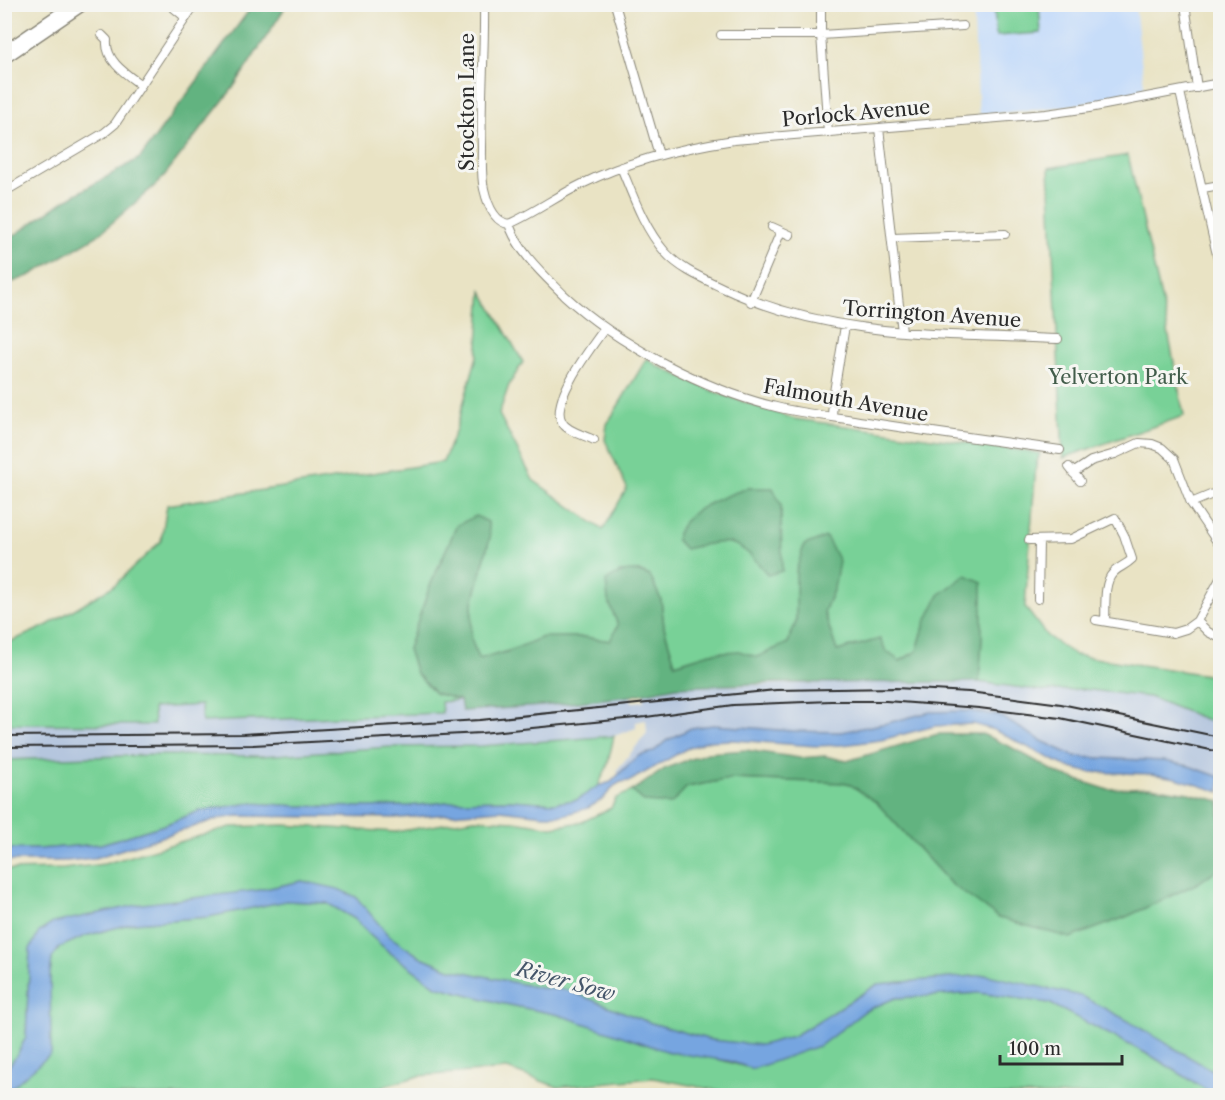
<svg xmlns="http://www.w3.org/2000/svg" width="1225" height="1100" font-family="'Libre Caslon Text',serif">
<rect width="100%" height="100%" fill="#f6f6f2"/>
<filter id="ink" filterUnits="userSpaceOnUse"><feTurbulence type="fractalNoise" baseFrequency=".0167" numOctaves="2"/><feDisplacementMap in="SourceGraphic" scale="12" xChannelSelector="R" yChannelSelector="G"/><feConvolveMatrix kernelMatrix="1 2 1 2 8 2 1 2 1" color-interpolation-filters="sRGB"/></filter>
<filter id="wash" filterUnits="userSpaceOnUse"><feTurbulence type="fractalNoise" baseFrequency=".008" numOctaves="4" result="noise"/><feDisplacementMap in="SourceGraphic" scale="24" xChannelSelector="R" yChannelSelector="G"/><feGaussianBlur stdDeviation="1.35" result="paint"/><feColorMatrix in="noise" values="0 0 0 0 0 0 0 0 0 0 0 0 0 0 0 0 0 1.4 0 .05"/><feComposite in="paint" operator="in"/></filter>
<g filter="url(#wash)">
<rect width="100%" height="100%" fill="#e9e3c4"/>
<!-- built -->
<path fill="#c7ddf9" d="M973,5H1135L1145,94L1060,107L979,115Z"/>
<!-- industrial -->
<path fill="#b5c6de" d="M900,681L979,682L1045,691L1082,689L1149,697L1220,725V777L1189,766L1164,761L1076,757L1042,741L998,715L968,711L930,712L887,723L841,732L793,731L713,725L691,728L666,741L653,752L633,760L619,776L617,770L647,733L646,720L636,722V728L614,736L481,746L390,747L262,756L151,755L5,760V724L154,725L153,708L201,705L203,722L442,713L441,702L460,700L462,711L542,706L631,696L632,702L644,701V693L676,687Z"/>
<!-- green -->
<path fill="#78d197" stroke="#527e61" stroke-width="1.5" d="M994,5H1039L1041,33L996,36Z
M1128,155L1165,315L1184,416L1063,458L1049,168Z
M482,291L523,362L509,385L499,414L533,480L603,530L627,488L605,440L607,424L647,358L658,366L715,392L795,419L1040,453L1036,465L1025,607L1047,636L1075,655L1220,677V725L1149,697L1082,689L1045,691L979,682L982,638L925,623L917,651L900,661L886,651L856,645L837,652L824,612L834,588L797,598L796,622L788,643L757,657C724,647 706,654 675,664L664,627L661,600L650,576L639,571L619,572L608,600L618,625L610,641L584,637H561L478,659L471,638L472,606L490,537L457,525L430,586L408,649L416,673L435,693L460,700L441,702L442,713L202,722L201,705L153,708L154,725L5,724V644L46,626L115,585L161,541L167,505L443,462L456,429L477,356Z
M614,736L607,767L598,786L577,800L554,803L510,800L458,801L409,806L367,807L298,806L251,803L199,811L164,825L101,844L39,849H5V760L151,755L262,756L390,747L481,746Z
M730,779L848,783L877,803L951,884L1198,883L1220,867V1075L1211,1069L987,975L878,984L794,1036L761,1046L711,1040L651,1023L567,990L540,988L450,969L419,956L388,936L356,897L302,881L260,890L30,949L26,1037L17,1055L5,1071V870L63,869L104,864L231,827L284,825L395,832L474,819L514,821L552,827L582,822L611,808L616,798L632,791L645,802L687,787Z
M286,901L327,903L355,919L369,934L389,952L436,986L500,1003L559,1015L753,1069L844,1026L865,1011L895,998L979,993L1049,1003L1153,1057L1215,1095L747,1096L653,1078L558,1087L507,1069L419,1076L368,1091L341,1095L5,1096V1093L51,1053L50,975L52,958L60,947L85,936L133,923L208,917Z"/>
<!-- forest -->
<path fill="#62b380" stroke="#466f56" stroke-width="1.5" d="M253,5H285L283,11L233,88L160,181L97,236L31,275L5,285V242L64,201L140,158Z
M748,488H773L781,505L782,571L768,575C736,536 731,539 685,549L676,540C680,510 723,497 748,488Z
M476,516L488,522L490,537L472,606L471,638L478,659L507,652L543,637H584L610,641L618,625L608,600L606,581C622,570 633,568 650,576L661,600L664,627L675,664L710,653L739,651L757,657L788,643L796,622V571L804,545L826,537L839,561L834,588L824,612L837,651L880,639L886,651L900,661L917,651L925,623L939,595L966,575L982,582V638L979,682L776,683L676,687L631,696L542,706L462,711L460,700L435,693L416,673L408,649L430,586L457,525Z
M938,734H982L1009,746L1059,774L1106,789L1150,787L1189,793L1220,801V867L1198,883L1126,917L1070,938L999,918L951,884L877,803L848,783L730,779L687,787L671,804L645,802L632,791L666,768L707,753L746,750L800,758L825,756L847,761Z"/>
<!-- water -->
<path fill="#76a5e0" stroke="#506886" stroke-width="1.5" d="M968,711L998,715L1042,741L1076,757L1164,761L1189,766L1220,777V792L1176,778L1151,774L1087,772L1067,767L994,730L973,724L935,726L881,740L843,745L815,746L733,740L707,741L686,749L630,781L621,782L614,786L603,799L588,808L563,815H544L500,810L401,818L238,816L218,819L95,858L67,861H5V849H39L101,844L164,825L199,811L251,803L298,806L367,807L409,806L458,801L510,800L554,803L577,800L598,786L611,782L633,760L640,755L653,752L666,741L691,728L713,725L793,731L841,732L887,723L930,712Z
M302,881L338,889L356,897L389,936L419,956L450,969L540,988L567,990L651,1023L711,1040L761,1045L794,1036L878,984L987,975L1081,996L1123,1018L1220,1075V1095H1215L1153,1057L1049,1003L979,993L895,998L865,1011L821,1045L753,1069L729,1061L669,1052L559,1015L500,1003L436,986L389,952L369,934L355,919L327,903L286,901L208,917L133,923L85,936L60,947L52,958L50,975L51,1054L5,1093V1071L17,1055L26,1037L30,949L39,932L53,923L142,904L260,890Z"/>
</g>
<g filter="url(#ink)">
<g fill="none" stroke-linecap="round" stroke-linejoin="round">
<defs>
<path id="street" d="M169,4L186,18
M484,4C485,52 480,100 482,147C482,161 481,176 484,189C487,202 493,222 509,224
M615,4L659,155
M821,4V35L828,133
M1185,4L1197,88
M102,35L107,40C105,61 126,74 141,85
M721,35H821L963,26
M1180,92L1220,268
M879,128L902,332
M621,167C633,196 644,228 665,252C680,269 702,278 723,288C829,338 942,334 1058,339
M1203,188L1220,185
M4,192L104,133L115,124L195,4
M509,224C534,213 557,196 582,184C630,160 681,148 734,140L1046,114L1089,108L1220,83
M509,224C519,253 543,274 564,295C617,344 705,390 776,407C805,414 836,417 866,422C930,432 995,441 1060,450
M772,227L790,235
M892,238L1005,234
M751,302L781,231
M832,417L833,398L845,326
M594,440C585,435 567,432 562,422C549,401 593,345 605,328
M1069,467L1080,481
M1073,473L1091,461L1115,454L1139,443L1152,444L1162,448L1174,459L1191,503L1220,546
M1191,503L1220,491
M1029,540L1071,539L1115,518L1124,535L1132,559C1125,566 1118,567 1113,573C1103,583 1106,608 1105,621
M1038,599L1039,540
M1096,620L1173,633L1186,629L1197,621L1220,579
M1197,621L1208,632L1220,638"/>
<path id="highway" d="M4,55L79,4"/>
</defs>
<!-- street casing -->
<use href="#street" stroke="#8a8778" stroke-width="10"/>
<!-- highway casing -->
<use href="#highway" stroke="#8a8778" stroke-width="19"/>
<!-- street -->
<use href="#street" stroke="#fff" stroke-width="8"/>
<!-- highway -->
<use href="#highway" stroke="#fff" stroke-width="16"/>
<!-- rail -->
<path stroke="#2b2b2b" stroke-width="2" d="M4,736L243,734L480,720L776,690L896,688L969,692L1061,704L1220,737
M4,747L253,745L481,733L646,717L733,705L831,701H886L979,708L1060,718L1220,752"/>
</g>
</g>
<g text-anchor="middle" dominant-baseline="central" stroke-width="6" stroke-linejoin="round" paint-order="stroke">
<!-- street labels -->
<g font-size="20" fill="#2b2b2b" stroke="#f6f6f2">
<text transform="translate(467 102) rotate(-90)">Stockton Lane</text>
<text transform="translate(856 113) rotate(-5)">Porlock Avenue</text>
<text transform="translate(932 314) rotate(4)">Torrington Avenue</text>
<text transform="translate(846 400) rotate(10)">Falmouth Avenue</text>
</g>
<!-- park labels -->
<g font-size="20" fill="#425d4b" stroke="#f6f6f2">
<text x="1118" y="377">Yelverton Park</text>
</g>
<!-- water labels -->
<g font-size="21" font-style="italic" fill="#45566a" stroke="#f6f6f2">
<text transform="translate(566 981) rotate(15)">River Sow</text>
</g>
</g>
<!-- margin -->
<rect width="1225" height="1100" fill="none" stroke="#f6f6f2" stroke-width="24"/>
<!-- scale -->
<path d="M1000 1055v9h122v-9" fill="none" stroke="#2b2b2b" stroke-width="3"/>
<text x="1009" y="1055" font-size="18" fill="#2b2b2b" stroke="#f6f6f2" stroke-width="4.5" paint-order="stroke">100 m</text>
</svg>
